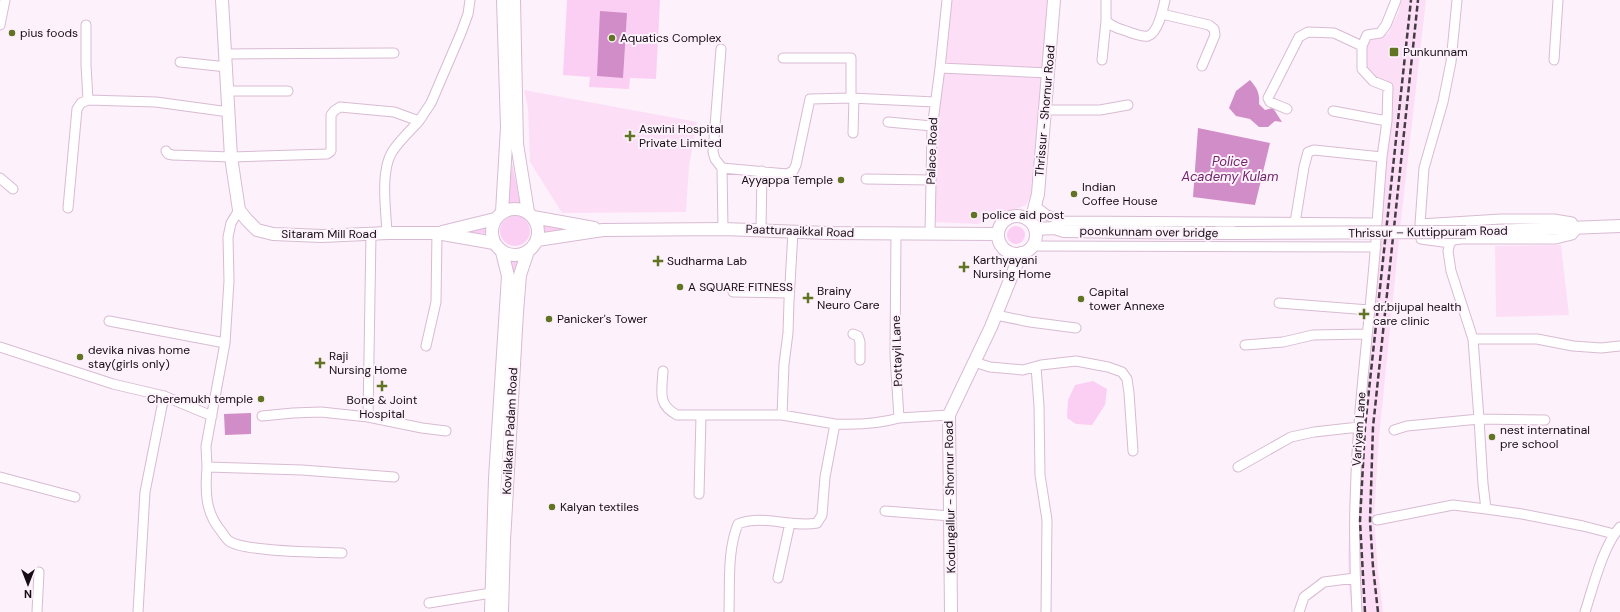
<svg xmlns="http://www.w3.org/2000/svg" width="1620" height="612" font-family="'DM Sans',sans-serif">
<rect width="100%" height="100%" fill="#fdf1fb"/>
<!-- built -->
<path fill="#fcdff7" d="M949,0H1050L1045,69L943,65L948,39Z
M1400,0H1426L1401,220L1379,437L1374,517L1378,571L1383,612H1352L1349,587L1348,556L1353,474L1389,83L1371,76L1364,66L1366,38L1388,34L1399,11Z
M940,72L1041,76L1033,191L1026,205L978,224L934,222V130Z
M524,90L697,122L689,166L686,212L562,213L530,162L528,108Z
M1561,245L1569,315L1496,317L1495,246Z"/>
<!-- green -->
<path fill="#facff3" d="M567,0H660L656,79L630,78L629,89L589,87L590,77L563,75Z
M512,163L520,203H508Z
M500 231a15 15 0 1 1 30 0a15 15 0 1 1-30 0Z
M1007 235a9 9 0 1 1 18 0a9 9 0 1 1-18 0Z
M488,226V234L449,231Z
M543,226L582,229L543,234Z
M510,259H519L513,284Z
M1093,381L1107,389L1105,405L1092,425L1076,424L1067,418L1068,400L1075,385Z"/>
<!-- water -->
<path fill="#d18dc7" d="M600,11L627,13L623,78L597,76Z
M1250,80C1257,88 1260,93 1259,104L1265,110L1273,108L1282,122L1275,121L1268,127H1259L1250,119L1236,116L1229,108L1236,91Z
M1198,128L1270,143L1255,205L1193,197Z
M251,413V434L225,435L224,414Z"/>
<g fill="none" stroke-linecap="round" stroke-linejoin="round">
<defs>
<path id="minor" d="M947,0L940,68L1048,73
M1106,0V21C1113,28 1121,29 1129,32C1135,34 1142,37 1148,36C1158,33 1163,9 1165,0
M1162,14L1209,25L1214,29L1215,35L1202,66
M0,25L5,0
M86,25V65L88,100
M721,49L713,152L715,159L722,168
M226,54L394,53
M783,58H851V98
M1102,60L1106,21
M1554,60L1558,0
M180,62L227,67
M228,91H288
M1287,109L1270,102L1268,98L1299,37L1308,32L1334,33L1362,46
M1045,110H1100L1128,105
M1333,111L1387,121
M419,121L431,103L461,33L468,14L470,0
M888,122L932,126
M853,133L854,98
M166,151L168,154L173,155L231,157L327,154L331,151V115L334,111L340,107L394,112L419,121C410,131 399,141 392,152C380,172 386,210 387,233
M0,178L13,189
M866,179L931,180
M1034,205L1047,215L1063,221L1377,223L1382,157L1387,121L1388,87L1373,81L1362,69V46L1367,35L1380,33L1386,25L1396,0
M68,208L77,109L81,103L88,100L156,102L229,112
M239,210L231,223L228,237L229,281L225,343L206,446L207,467L302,470L394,477
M1295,223L1304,167L1308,152L1314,150L1382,157
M1420,224L1501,219H1554L1572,222L1577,229L1572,235L1556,239H1461L1454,240L1450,243L1421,239L1420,224L1424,168L1443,102L1451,62L1457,0
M723,229L722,168L787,174L793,171L796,165L810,99L851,98L935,102
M761,230L762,171
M371,234L368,417L422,428L446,431
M896,234L895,356L899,418L949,415
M930,234L932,129L940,68
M1450,243L1448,251L1451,271L1473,339H1537L1573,346L1601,348L1620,346
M1033,246L1376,247
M733,292L789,293
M1279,303L1369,310
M996,315L1030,322L1076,328
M109,321L225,343
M853,334L858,336L860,342V360
M1245,345L1283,342L1313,335L1367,334
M426,346L436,302L437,233
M0,347L113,384L164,396L212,416
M974,362L990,367L1023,370L1041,365L1076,361L1108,367L1122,372L1127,379L1129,393L1133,451
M1036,367L1039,406L1040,475L1047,520L1046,612
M663,371C662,392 657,404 677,415H782L835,424
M782,415L784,364L788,333L789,301L793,232
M262,416L293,413L321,412L368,417
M1545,420L1479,419L1483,484L1486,509L1522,514L1583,526L1614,534
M1394,430L1407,426L1479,419L1473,339
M207,467C205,491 205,512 221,531C223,534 226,539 229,541C244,552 319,552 342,553
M1238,467L1291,437L1314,432L1359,427
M0,477L75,497
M699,494L701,416
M885,511L951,516
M1377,520L1453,505L1486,509
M778,578L790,523
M429,603L491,593
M37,612L39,572
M138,612L145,492L164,396
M729,612C730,584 727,551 738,524C763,514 791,528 817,523L822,515L825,477L835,424C857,425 878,424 899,418
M1299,612L1304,597L1324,582L1355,578
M1357,612C1353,545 1354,478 1360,411C1365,350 1373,288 1377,226
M1585,612C1593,587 1603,546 1620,527"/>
<path id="major" d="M222,0L231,157L239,210L247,220L257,230L273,234L322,236L387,233H437L494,243
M514,0L517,144L528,212
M492 232a23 23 0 1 1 46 0a23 23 0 1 1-46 0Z
M502,212L507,127L503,0
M998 235a19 19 0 1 1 38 0a19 19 0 1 1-38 0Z
M533,217L594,228
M1031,221L1038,194L1054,0
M1035,229L1055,228L1064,231L1201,233
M442,232L495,219
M1466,232L1620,226
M1215,233H1235
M537,240L603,230L723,229L828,233L998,234
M491,612L495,478L508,276L502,252
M502,612L504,541L517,312L520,275L528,251
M951,612L949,415L991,327L1021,253"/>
</defs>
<!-- minor casing -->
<use href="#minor" stroke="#d8bbd3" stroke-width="11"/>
<!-- major casing -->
<use href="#major" stroke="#d8bbd3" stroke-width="14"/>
<!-- minor -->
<use href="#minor" stroke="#fff" stroke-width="9"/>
<!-- major -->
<use href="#major" stroke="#fff" stroke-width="12"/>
<!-- rail -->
<path stroke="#453b43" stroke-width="2.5" stroke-dasharray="6 3" stroke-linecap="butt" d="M1365,612L1360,521L1365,427L1411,0
M1378,612L1373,567L1370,521L1373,427L1418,0"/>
<defs>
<path id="major-bridge" d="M1201,233H1215
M1235,233L1466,232"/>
</defs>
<!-- major-bridge casing -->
<use href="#major-bridge" stroke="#d8bbd3" stroke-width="14" stroke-linecap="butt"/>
<!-- major-bridge -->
<use href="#major-bridge" stroke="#fff" stroke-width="12"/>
</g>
<!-- markers -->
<g fill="#607423" stroke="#fdf1fb" stroke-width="1.5">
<circle cx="12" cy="33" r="4"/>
<circle cx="612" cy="38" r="4"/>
<rect x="1389" y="47" width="10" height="10" rx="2"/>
<path d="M628 130h4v4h4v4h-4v4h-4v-4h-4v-4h4z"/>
<circle cx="841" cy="180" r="4"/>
<circle cx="1074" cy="194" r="4"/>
<circle cx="974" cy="215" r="4"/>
<path d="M656 255h4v4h4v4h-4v4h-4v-4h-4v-4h4z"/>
<path d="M962 261h4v4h4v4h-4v4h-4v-4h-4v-4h4z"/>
<circle cx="680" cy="287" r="4"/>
<path d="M806 292h4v4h4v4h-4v4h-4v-4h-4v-4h4z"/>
<circle cx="1081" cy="299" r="4"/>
<path d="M1362 308h4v4h4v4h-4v4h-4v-4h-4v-4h4z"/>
<circle cx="549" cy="319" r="4"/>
<circle cx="80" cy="357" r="4"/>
<path d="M318 357h4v4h4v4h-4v4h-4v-4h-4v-4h4z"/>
<path d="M380 380h4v4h4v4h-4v4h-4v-4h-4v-4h4z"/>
<circle cx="261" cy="399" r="4"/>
<circle cx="1492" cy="437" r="4"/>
<circle cx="552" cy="507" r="4"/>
</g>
<g text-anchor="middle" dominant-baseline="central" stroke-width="4" stroke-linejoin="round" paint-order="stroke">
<!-- poi labels -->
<g font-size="12" fill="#160d15" stroke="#fdf1fb" text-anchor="start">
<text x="20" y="33">pius foods</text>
<text x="620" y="38">Aquatics Complex</text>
<text x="1403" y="52">Punkunnam</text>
<text x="639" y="129">Aswini Hospital<tspan x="639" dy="14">Private Limited</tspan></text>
<text x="833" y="180" text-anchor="end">Ayyappa Temple</text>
<text x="1082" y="187">Indian<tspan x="1082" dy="14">Coffee House</tspan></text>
<text x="982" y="215">police aid post</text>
<text x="973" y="260">Karthyayani<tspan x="973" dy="14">Nursing Home</tspan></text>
<text x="667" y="261">Sudharma Lab</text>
<text x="688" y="287">A SQUARE FITNESS</text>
<text x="817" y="291">Brainy<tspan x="817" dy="14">Neuro Care</tspan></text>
<text x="1089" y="292">Capital<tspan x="1089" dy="14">tower Annexe</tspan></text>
<text x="1373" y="307">dr.bijupal health<tspan x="1373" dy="14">care clinic</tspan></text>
<text x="557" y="319">Panicker's Tower</text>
<text x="88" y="350">devika nivas home<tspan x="88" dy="14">stay(girls only)</tspan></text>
<text x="329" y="356">Raji<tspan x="329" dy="14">Nursing Home</tspan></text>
<text x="253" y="399" text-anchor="end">Cheremukh temple</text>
<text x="382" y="400" text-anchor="middle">Bone &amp; Joint<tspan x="382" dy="14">Hospital</tspan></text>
<text x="1500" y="430">nest internatinal<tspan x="1500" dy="14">pre school</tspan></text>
<text x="560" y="507">Kalyan textiles</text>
</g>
<!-- street labels -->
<g font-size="12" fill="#160d15" stroke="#fdf1fb">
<text transform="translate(1045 111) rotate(-85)">Thrissur - Shornur Road</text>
<text transform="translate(932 151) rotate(-88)">Palace Road</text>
<text transform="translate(800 231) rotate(2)">Paatturaaikkal Road</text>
<text transform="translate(1149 232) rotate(1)">poonkunnam over bridge</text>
<text transform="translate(1428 232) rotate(-1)">Thrissur – Kuttippuram Road</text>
<text x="329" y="234">Sitaram Mill Road</text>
<text transform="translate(897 351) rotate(-92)">Pottayil Lane</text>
<text transform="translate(1359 429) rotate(-86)">Variyam Lane</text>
<text transform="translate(510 431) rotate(-87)">Kovilakam Padam Road</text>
<text transform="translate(950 497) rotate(-91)">Kodungallur - Shornur Road</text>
</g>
<!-- water labels -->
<g font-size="13" font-style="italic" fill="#712269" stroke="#fdf1fb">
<text x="1230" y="161">Police<tspan x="1230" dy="15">Academy Kulam</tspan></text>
</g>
</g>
<!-- north arrow -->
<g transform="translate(28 584) rotate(180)" stroke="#fdf1fb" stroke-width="3" paint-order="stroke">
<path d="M0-3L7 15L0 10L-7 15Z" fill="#160d15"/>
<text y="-6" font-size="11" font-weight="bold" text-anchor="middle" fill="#160d15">N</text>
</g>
</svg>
